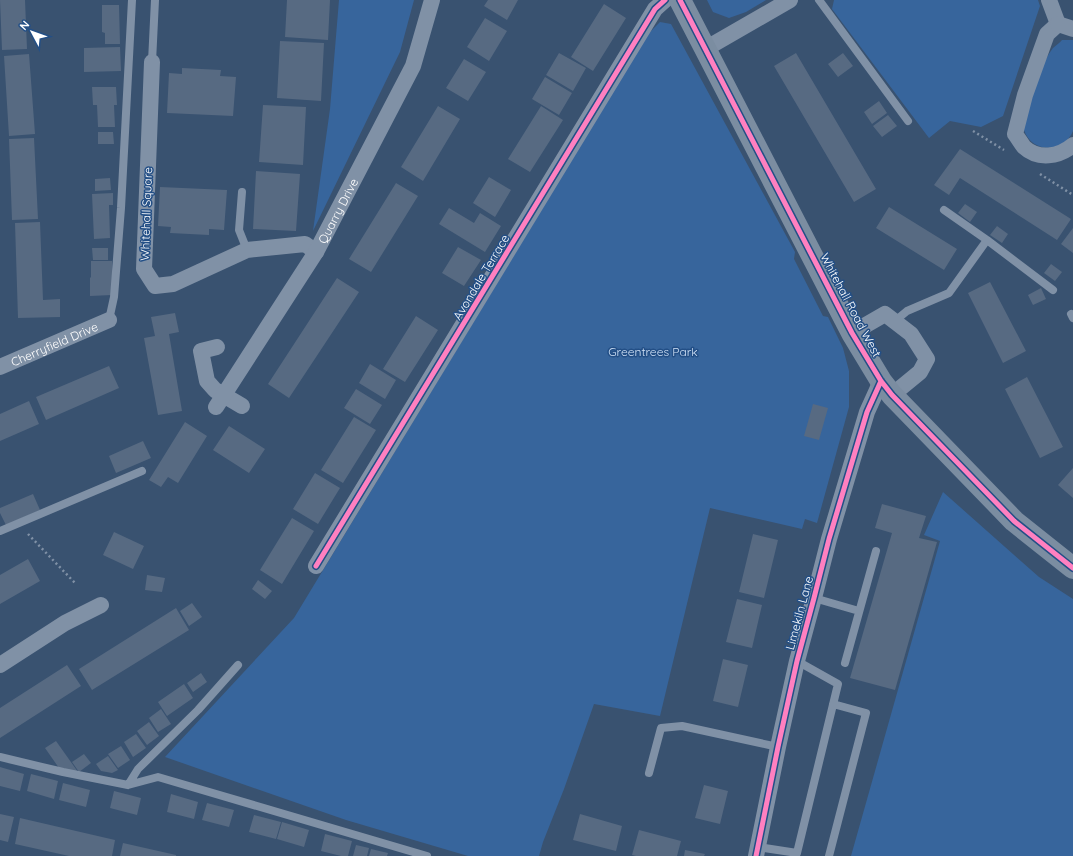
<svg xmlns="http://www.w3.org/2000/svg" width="1073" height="856" font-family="Quicksand,sans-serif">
<rect width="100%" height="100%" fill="#395270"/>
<!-- green -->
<path fill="#37659c" d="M339,0H414L400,52L313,231L330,109Z
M707,0H766L746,12L729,18L713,12Z
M834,0H1038L1040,6L1003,116L981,127L950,121L929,138L832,9Z
M660,22L671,24L795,252L794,259L823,316L828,317L843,348L849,371V407L817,523L805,519L802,529L710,508L660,716L594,704L564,789L543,842L539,856H468L346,820L165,757L294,618L648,34Z
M1062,40H1073V131C1064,153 1032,154 1024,130C1023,127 1022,122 1023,118C1024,112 1028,105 1031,98C1037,82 1042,62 1053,48C1056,45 1060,43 1062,40Z
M943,492L1039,577L1073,599V856H851L940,541L924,535Z"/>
<!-- building -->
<path fill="#576a82" d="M0,0H25L27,49L2,50Z
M287,0H330L328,40L285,37Z
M488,0H518L507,20L484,6Z
M604,4L626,18L593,71L571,57Z
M102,5H119L120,44H105V33L102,32Z
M485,18L507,31L489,61L467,47Z
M280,41L324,43L321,101L277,98Z
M120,47L121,71L84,72V48Z
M559,53L586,68L573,91L546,75Z
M796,53L876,189L854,202L774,66Z
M843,53L853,66L838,77L828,64Z
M29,54L35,134L9,136L4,56Z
M464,59L486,72L468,101L446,88Z
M182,68L221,70L220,76L236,77L233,116L167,113L169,73L182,74Z
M545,77L572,93L559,115L532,99Z
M92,87H116L117,105H114L115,127H98L97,105H93Z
M879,101L887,113L872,124L864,112Z
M263,105L306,107L303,165L259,162Z
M438,106L460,119L423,181L401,167Z
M541,106L563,120L530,172L508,159Z
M888,115L897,126L882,137L873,126Z
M98,132H113L114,144H98Z
M34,138L38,219L12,220L9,139Z
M960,149L1071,219L1057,240L960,178L949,195L934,185Z
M256,171L300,174L296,231L253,229Z
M489,177L511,190L495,217L473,203Z
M110,178L111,190L95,191V179Z
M396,183L418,196L371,272L349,259Z
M160,187L227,190L224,230L209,229V235L170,233L171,227L158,226Z
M113,193V205H109L110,238L94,239L92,194Z
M965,204L977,212L970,222L958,213Z
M889,207L957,249L944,270L876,228Z
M449,208L474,223L480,213L501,226L485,252L439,224Z
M40,222L43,300L60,299V317L18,318L15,223Z
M997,226L1008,234L1002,243L990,235Z
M1073,228V253L1061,244Z
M458,247L481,260L464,286L442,273Z
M92,248H108V260H93Z
M91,261H112V295L90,296V277L91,278Z
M1051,264L1062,272L1055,281L1044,273Z
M337,278L359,292L289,398L268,384Z
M990,282L1026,351L1003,363L968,293Z
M1041,288L1046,299L1033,305L1028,295Z
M175,313L179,332L169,334L182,411L158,415L144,338L155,336L151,317Z
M416,316L438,330L405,382L383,369Z
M370,364L396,380L385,399L359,383Z
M109,366L119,388L46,420L36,397Z
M1027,377L1063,447L1040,458L1005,389Z
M356,389L382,405L370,424L344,408Z
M29,401L39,424L0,441V414Z
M813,404L828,408L819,440L804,436Z
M354,417L376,430L343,483L321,470Z
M185,422L207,436L178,483L168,477L161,487L149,480Z
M229,426L265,449L249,473L213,450Z
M143,441L151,458L116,473L109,456Z
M1073,468V498L1058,485Z
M315,473L340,488L318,524L293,509Z
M33,494L40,510L6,525L0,513V508Z
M882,504L926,516L919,538L937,542L895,690L850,678L892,533L875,528Z
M292,518L314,531L282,584L260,570Z
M114,532L144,546L133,569L103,555Z
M753,534L778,540L764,598L739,592Z
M28,559L40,581L0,604V575Z
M147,575L165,578L162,592L145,590Z
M258,580L272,591L265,599L252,589Z
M737,599L762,605L752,648L726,642Z
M192,603L202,617L189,626L180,611Z
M176,608L189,630L92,690L79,669Z
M723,659L748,665L738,707L713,701Z
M67,665L81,686L0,738V708Z
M201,673L207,682L193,692L187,683Z
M184,684L193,698L167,716L158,702Z
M161,709L171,724L158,732L149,718Z
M149,722L159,736L147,745L137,731Z
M136,734L146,748L133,757L124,742Z
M56,741L78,772L59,768L45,748Z
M121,746L130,760L118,768L108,754Z
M84,754L91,763L79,772L72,762Z
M108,756L118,770L112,773L101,771L96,764Z
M0,767L24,774L20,791L0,786Z
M31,774L58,781L54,799L27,791Z
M63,783L90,790L86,807L59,800Z
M704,785L728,791L720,824L695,818Z
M114,791L141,798L137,815L110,808Z
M171,794L198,802L194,819L167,812Z
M207,803L234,810L229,827L202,820Z
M0,814L14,817L8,842L0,840Z
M580,814L622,826L616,851L573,840Z
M254,815L281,822L276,839L249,832Z
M20,818L115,840L112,856H69L15,844Z
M282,822L309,830L304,847L277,839Z
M639,830L681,841L677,856H636L632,855Z
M325,834L352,841L348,856H341L321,851Z
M123,843L176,855V856H120Z
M356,845L369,848L367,856H353Z
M371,849L388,853L387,856H369Z
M685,850L705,854L704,856H684Z"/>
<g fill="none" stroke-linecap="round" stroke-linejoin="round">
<!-- path -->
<path stroke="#8091a6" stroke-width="2.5" stroke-dasharray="2 3" stroke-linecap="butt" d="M973,131L1004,150
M1040,174L1073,195
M28,534L75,583"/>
<!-- lane -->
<path stroke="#8091a6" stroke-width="8" d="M819,0L908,121
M152,62L155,0
M242,192L239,230L247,250
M944,210L987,240L1053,290
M1071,314L1073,318
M109,320L114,297L121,208L132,0
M895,321L907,311L949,293L987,240
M0,531L142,471
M814,598L859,611
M845,663L876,551
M0,757L63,772L128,785L158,777L427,856
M649,773L661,728L682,726L778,747
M128,785L138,769L198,710L238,665
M758,847L797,853L838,684L797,661
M829,856L866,713L833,704"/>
<!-- street -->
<g stroke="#8091a6" stroke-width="16">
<path d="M1049,0L1058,24"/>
<path d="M1058,24L1047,34L1025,95L1015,134C1018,138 1021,143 1024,147C1038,160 1059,157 1073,145"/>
<path d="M1058,24L1073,29"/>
<path d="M705,49L790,0"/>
<path d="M152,62L144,269L155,286L173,284L247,250L305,244L316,252"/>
<path d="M852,333L885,314L911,334L927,359L920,372L892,395"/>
<path d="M217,347L201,351L207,381L215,390L242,406"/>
<path id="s1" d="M0,367L109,320"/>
<path id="s2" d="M216,407L316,252L413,66L432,0"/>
<path d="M316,566L655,9L665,0"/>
<path d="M0,665L65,623L101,605"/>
<path d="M756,856L778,747L797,661L814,598L829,539L867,412L881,381"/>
</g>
<!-- secondary -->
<path stroke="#7b8da1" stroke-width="22" d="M680,0L852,333L881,381L892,395L1014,521L1073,568"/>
<defs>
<path id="cycleway" d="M680,0L852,333L881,381L892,395L1014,521L1073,568
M316,566L655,9L665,0
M756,856L778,747L797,661L814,598L829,539L867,412L881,381"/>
</defs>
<!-- cycleway casing -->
<use href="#cycleway" stroke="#234f86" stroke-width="8"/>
<!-- cycleway -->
<use href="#cycleway" stroke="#ff80c0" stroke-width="5"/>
</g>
<g text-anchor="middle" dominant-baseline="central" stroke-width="3" stroke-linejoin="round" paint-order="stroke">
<!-- street labels -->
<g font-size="12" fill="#fff" stroke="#234f86">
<text stroke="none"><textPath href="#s2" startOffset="231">Quarry Drive</textPath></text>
<text transform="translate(146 214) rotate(-88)">Whitehall Square</text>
<text transform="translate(481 277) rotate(-59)">Avondale Terrace</text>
<text transform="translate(851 305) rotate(62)">Whitehall Road West</text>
<text stroke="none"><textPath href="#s1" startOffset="59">Cherryfield Drive</textPath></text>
<text transform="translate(799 613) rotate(-75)">Limekiln Lane</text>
</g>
<!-- park labels -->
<g font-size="12" fill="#d1e2f7" stroke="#234f86">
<text x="653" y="351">Greentrees Park</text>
</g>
</g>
<!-- north arrow -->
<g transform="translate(32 32) rotate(311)" stroke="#234f86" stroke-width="3" paint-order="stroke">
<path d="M0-3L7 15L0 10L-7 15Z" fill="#ffffff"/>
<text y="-6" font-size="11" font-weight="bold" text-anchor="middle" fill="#ffffff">N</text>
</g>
</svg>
